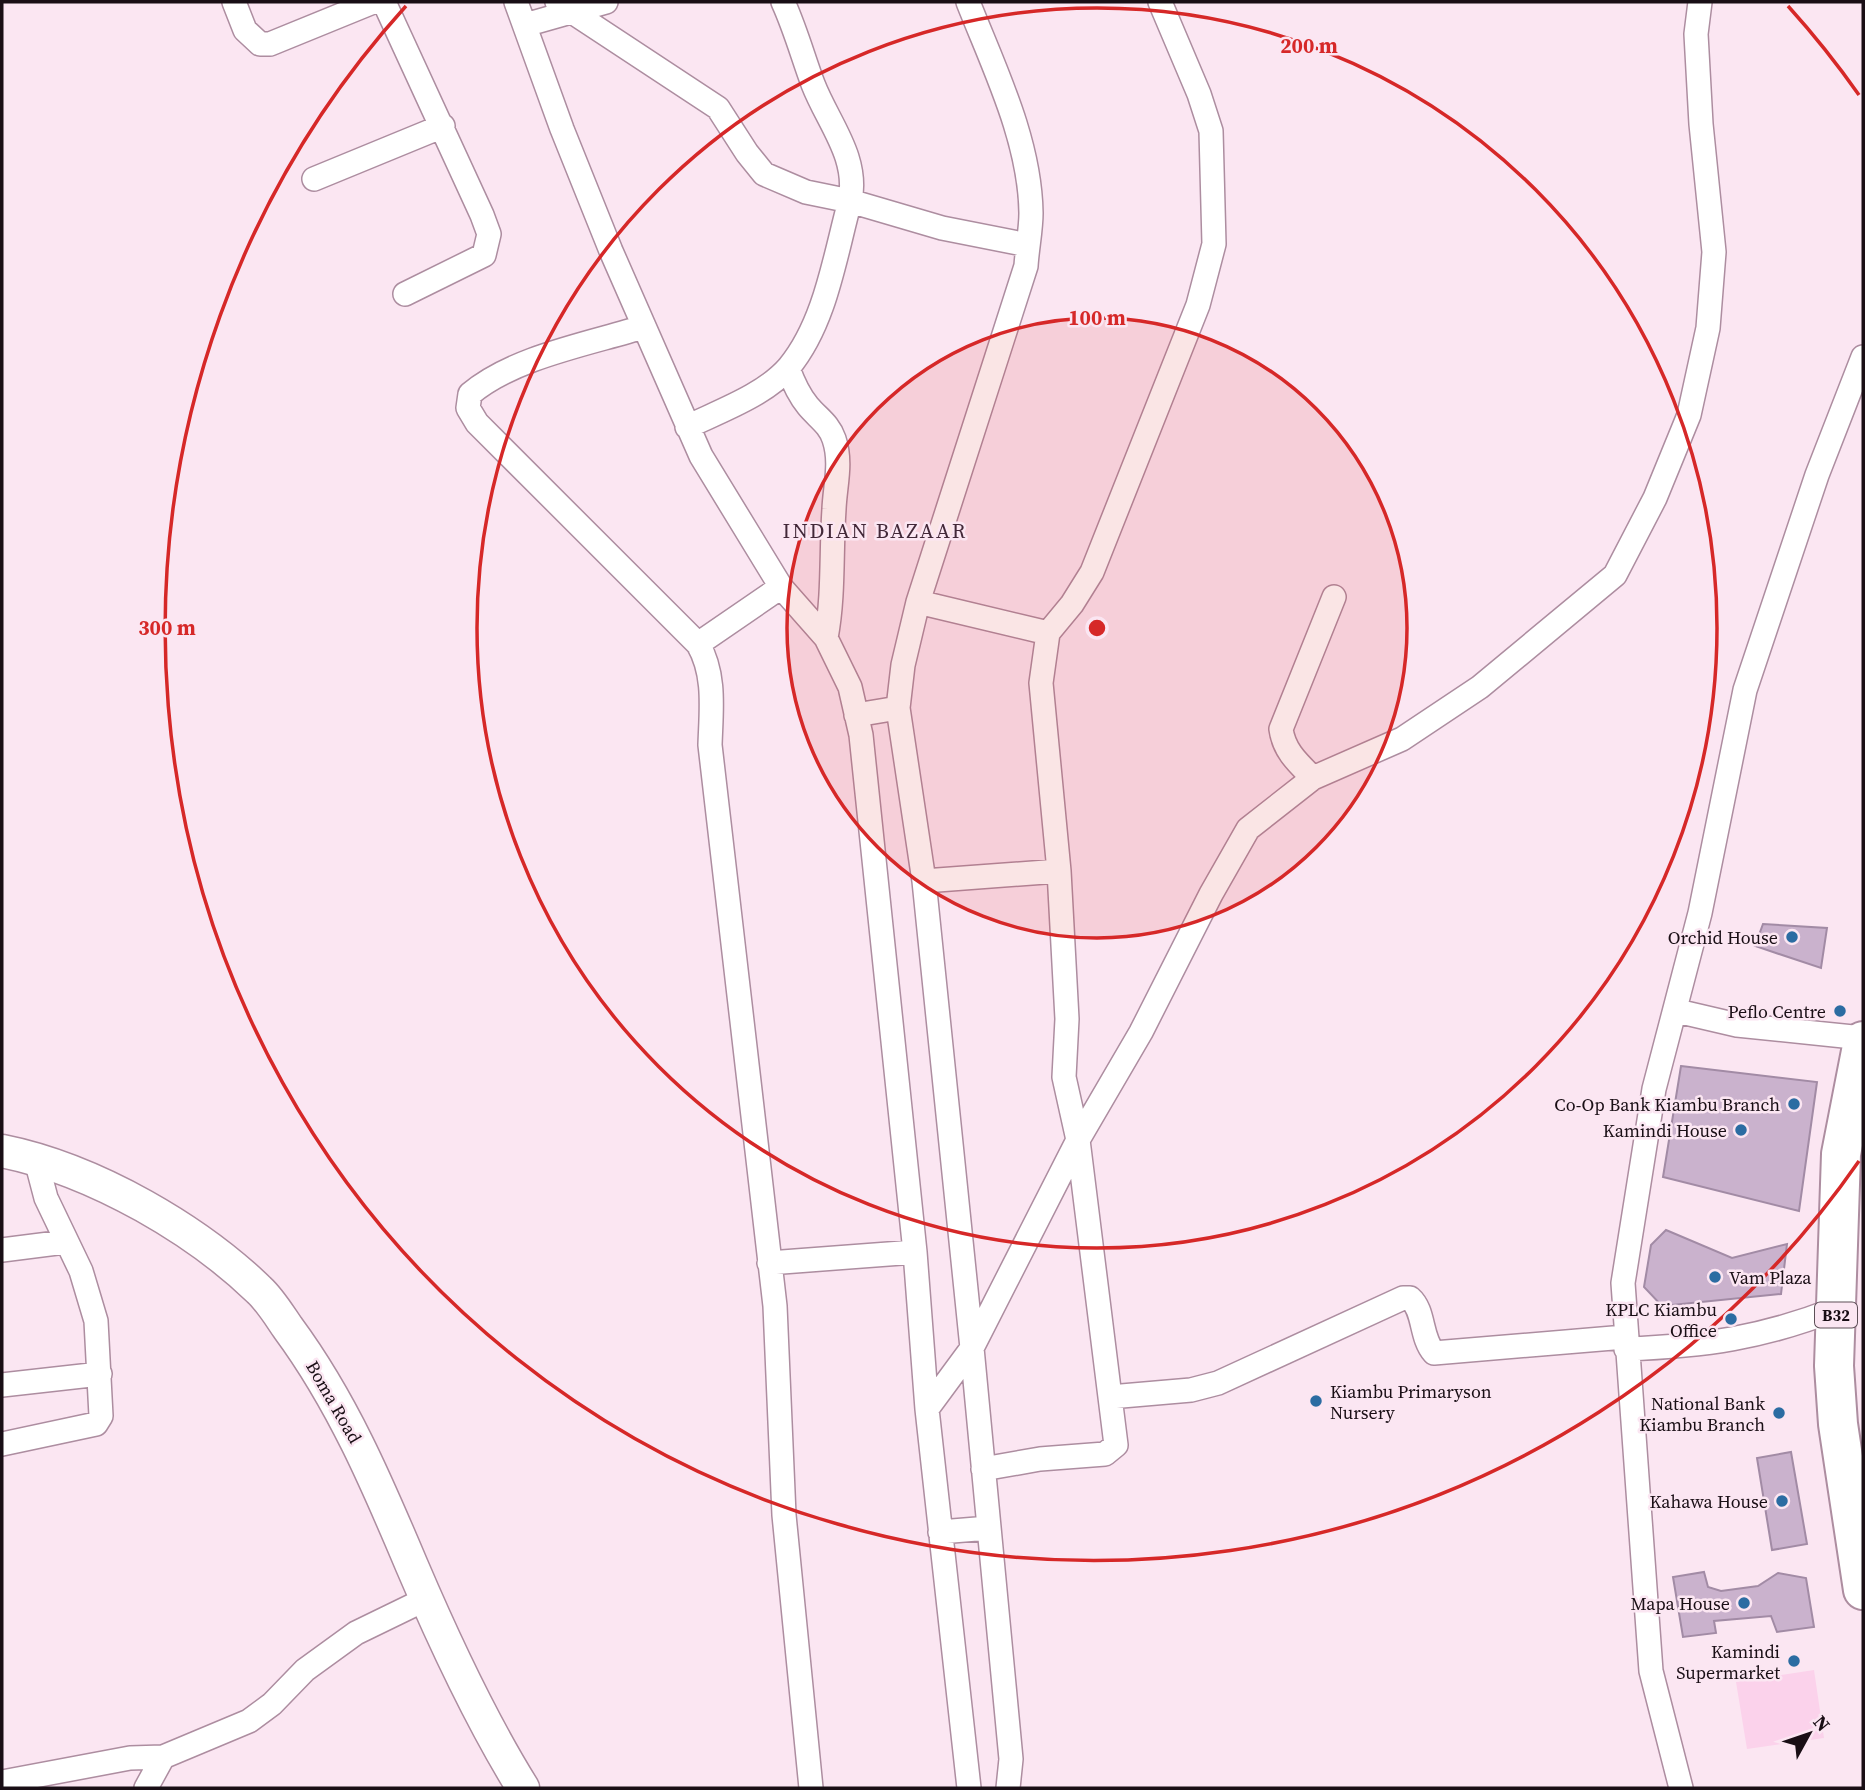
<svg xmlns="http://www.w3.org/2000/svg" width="1865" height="1790" font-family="'Source Serif 4',serif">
<rect width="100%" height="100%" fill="#fbe6f2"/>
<!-- built -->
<path fill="#fbd2eb" d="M1814,1670L1824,1738L1747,1749L1736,1682Z"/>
<!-- building -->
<path fill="#cab2cd" stroke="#a28ba5" stroke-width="2" d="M1763,924L1827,928L1821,968L1755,946Z
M1681,1066L1817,1082L1799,1211L1663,1177Z
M1666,1230L1732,1258L1787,1244L1781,1294L1662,1306L1644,1287L1651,1245Z
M1791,1452L1807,1544L1772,1550L1757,1458Z
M1704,1572L1708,1587L1721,1591L1758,1586L1778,1573L1806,1578L1814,1627L1777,1632L1771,1616L1714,1621L1716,1633L1683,1637L1673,1577Z"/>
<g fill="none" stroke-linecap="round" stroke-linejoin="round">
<defs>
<path id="street" d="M234,2L245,30L260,44H270L373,2
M384,2L482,215L489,234L484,255L405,294
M516,2L562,129L611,251L701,456L781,587L826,638L850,687L861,735L915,1252L927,1409L969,1788
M557,2L718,108L747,153L764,174L806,192L850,201L942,228L1028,245
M1160,2L1199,94L1211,131L1214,244L1198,305L1092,572L1072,604L1048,633L1041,683L1059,871L1067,1019L1064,1077L1078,1140L1110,1397L1191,1390L1218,1383L1403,1298H1410C1425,1311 1420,1337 1434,1353L1625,1337
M525,25L606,2
M314,179L443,126
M643,327C588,344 514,357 470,394L468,408L477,423L698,644C716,675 711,711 710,745L775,1306L784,1515L811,1788
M788,368C793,382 798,394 808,406C818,418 829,424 834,439C842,463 835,485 834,509C831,552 834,595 826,638
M687,427C720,411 765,395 789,367C826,322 835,255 850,201C859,157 828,123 813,84C803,57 795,28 783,2
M918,602L1048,633
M698,644L781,587
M856,715L898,708
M1313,778C1298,763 1284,751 1281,729L1334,597
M924,881L1059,871
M1677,1011L1737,1025L1863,1038
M2,1250L65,1242
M769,1263L915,1252
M1626,1349C1705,1346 1762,1338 1836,1309
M2,1385L100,1374
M927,1409L972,1348L924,881L898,708L903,665L918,602L1026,266C1027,249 1031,230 1031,213C1030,140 994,68 968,2
M2,1444L96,1424L101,1416L96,1321L81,1271L46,1198L36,1160
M983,1469L1040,1459L1105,1454L1116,1445L1110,1397
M940,1532L989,1528
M2,1782L130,1758L163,1757
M146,1788L163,1757L249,1721L272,1704L305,1670L356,1633L428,1598
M1008,1788L1011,1759L972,1348L1078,1140L1141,1032L1211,894L1248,829L1313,778L1402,739L1480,687L1615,575L1655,498L1689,415L1708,328L1714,252L1701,124L1696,34L1700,2
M1681,1788L1651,1671L1623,1283L1654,1089L1700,913L1745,690L1817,475L1863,357"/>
<path id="secondary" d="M2,1151C52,1161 99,1181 144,1206C185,1229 225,1257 259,1290C270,1300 279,1315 288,1328C342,1401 377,1483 412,1566C444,1641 480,1719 523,1788"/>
<path id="highway" d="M1863,1041L1841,1154L1834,1366L1838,1424L1863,1590"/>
</defs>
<!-- street casing -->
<use href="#street" stroke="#ad8da0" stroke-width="26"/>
<!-- secondary casing -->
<use href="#secondary" stroke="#ad8da0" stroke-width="35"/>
<!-- highway casing -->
<use href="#highway" stroke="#ad8da0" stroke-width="42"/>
<!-- street -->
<use href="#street" stroke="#fff" stroke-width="23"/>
<!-- secondary -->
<use href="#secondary" stroke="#fff" stroke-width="32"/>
<!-- highway -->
<use href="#highway" stroke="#fff" stroke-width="38"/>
</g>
<!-- distance rings -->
<circle cx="1097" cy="628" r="310" fill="#d62828" fill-opacity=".12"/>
<g fill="none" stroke="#d62828" stroke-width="3.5">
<circle cx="1097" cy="628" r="310"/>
<circle cx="1097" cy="628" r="620"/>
<path d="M1859 1161A930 930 0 1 1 406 6M1788 6A930 930 0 0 1 1859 95"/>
</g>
<!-- markers -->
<g fill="#2b6ca2" stroke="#fbe6f2" stroke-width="2.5">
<circle cx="1792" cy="937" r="7"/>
<circle cx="1840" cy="1011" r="7"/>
<circle cx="1794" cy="1104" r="7"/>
<circle cx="1741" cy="1130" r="7"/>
<circle cx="1715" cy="1277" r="7"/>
<circle cx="1731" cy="1319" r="7"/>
<circle cx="1316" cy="1401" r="7"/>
<circle cx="1779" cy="1413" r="7"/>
<circle cx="1782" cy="1501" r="7"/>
<circle cx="1744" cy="1603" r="7"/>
<circle cx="1794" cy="1661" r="7"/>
</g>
<g text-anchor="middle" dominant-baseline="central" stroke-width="5" stroke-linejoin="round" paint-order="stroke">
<!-- shield labels -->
<rect fill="#fbe6f2" stroke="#5d4f57" stroke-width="2" x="1815" y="1302.5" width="42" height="25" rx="5"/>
<g font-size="16" font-weight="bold" fill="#190e15">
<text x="1836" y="1315">B32</text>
</g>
<!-- poi labels -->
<g font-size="18" fill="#190e15" stroke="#fbe6f2" text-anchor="end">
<text x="1778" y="937">Orchid House</text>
<text x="1826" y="1011">Peflo Centre</text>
<text x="1780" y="1104">Co-Op Bank Kiambu Branch</text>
<text x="1727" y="1130">Kamindi House</text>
<text x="1729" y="1277" text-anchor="start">Vam Plaza</text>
<text x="1717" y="1309">KPLC Kiambu<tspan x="1717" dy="21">Office</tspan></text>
<text x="1330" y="1391" text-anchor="start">Kiambu Primaryson<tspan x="1330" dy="21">Nursery</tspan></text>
<text x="1765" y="1403">National Bank<tspan x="1765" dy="21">Kiambu Branch</tspan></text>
<text x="1768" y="1501">Kahawa House</text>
<text x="1730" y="1603">Mapa House</text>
<text x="1780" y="1651">Kamindi<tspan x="1780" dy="21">Supermarket</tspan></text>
</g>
<!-- street labels -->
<g font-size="18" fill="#190e15" stroke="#fbe6f2">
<text transform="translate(334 1402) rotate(60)">Boma Road</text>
</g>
<!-- quarter labels -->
<g font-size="21" letter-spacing="2" fill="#422838" stroke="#fbe6f2">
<text x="875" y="530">INDIAN BAZAAR</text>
</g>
</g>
<circle cx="1097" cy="628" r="10" fill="#d62828" stroke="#fbe6f2" stroke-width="3.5"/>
<g font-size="21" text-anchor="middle" font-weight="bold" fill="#d62828" stroke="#fbe6f2" stroke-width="5" stroke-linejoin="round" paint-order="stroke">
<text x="1309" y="53">200 m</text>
<text x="1097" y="325">100 m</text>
<text x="167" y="635">300 m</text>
</g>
<!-- border -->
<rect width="1865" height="1790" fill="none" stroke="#190e15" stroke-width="7"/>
<!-- north arrow -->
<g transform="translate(1809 1734) rotate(50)" stroke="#fbe6f2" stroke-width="5" paint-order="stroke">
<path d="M0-5L12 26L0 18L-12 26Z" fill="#190e15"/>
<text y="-10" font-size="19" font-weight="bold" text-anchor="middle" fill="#190e15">N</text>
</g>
</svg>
